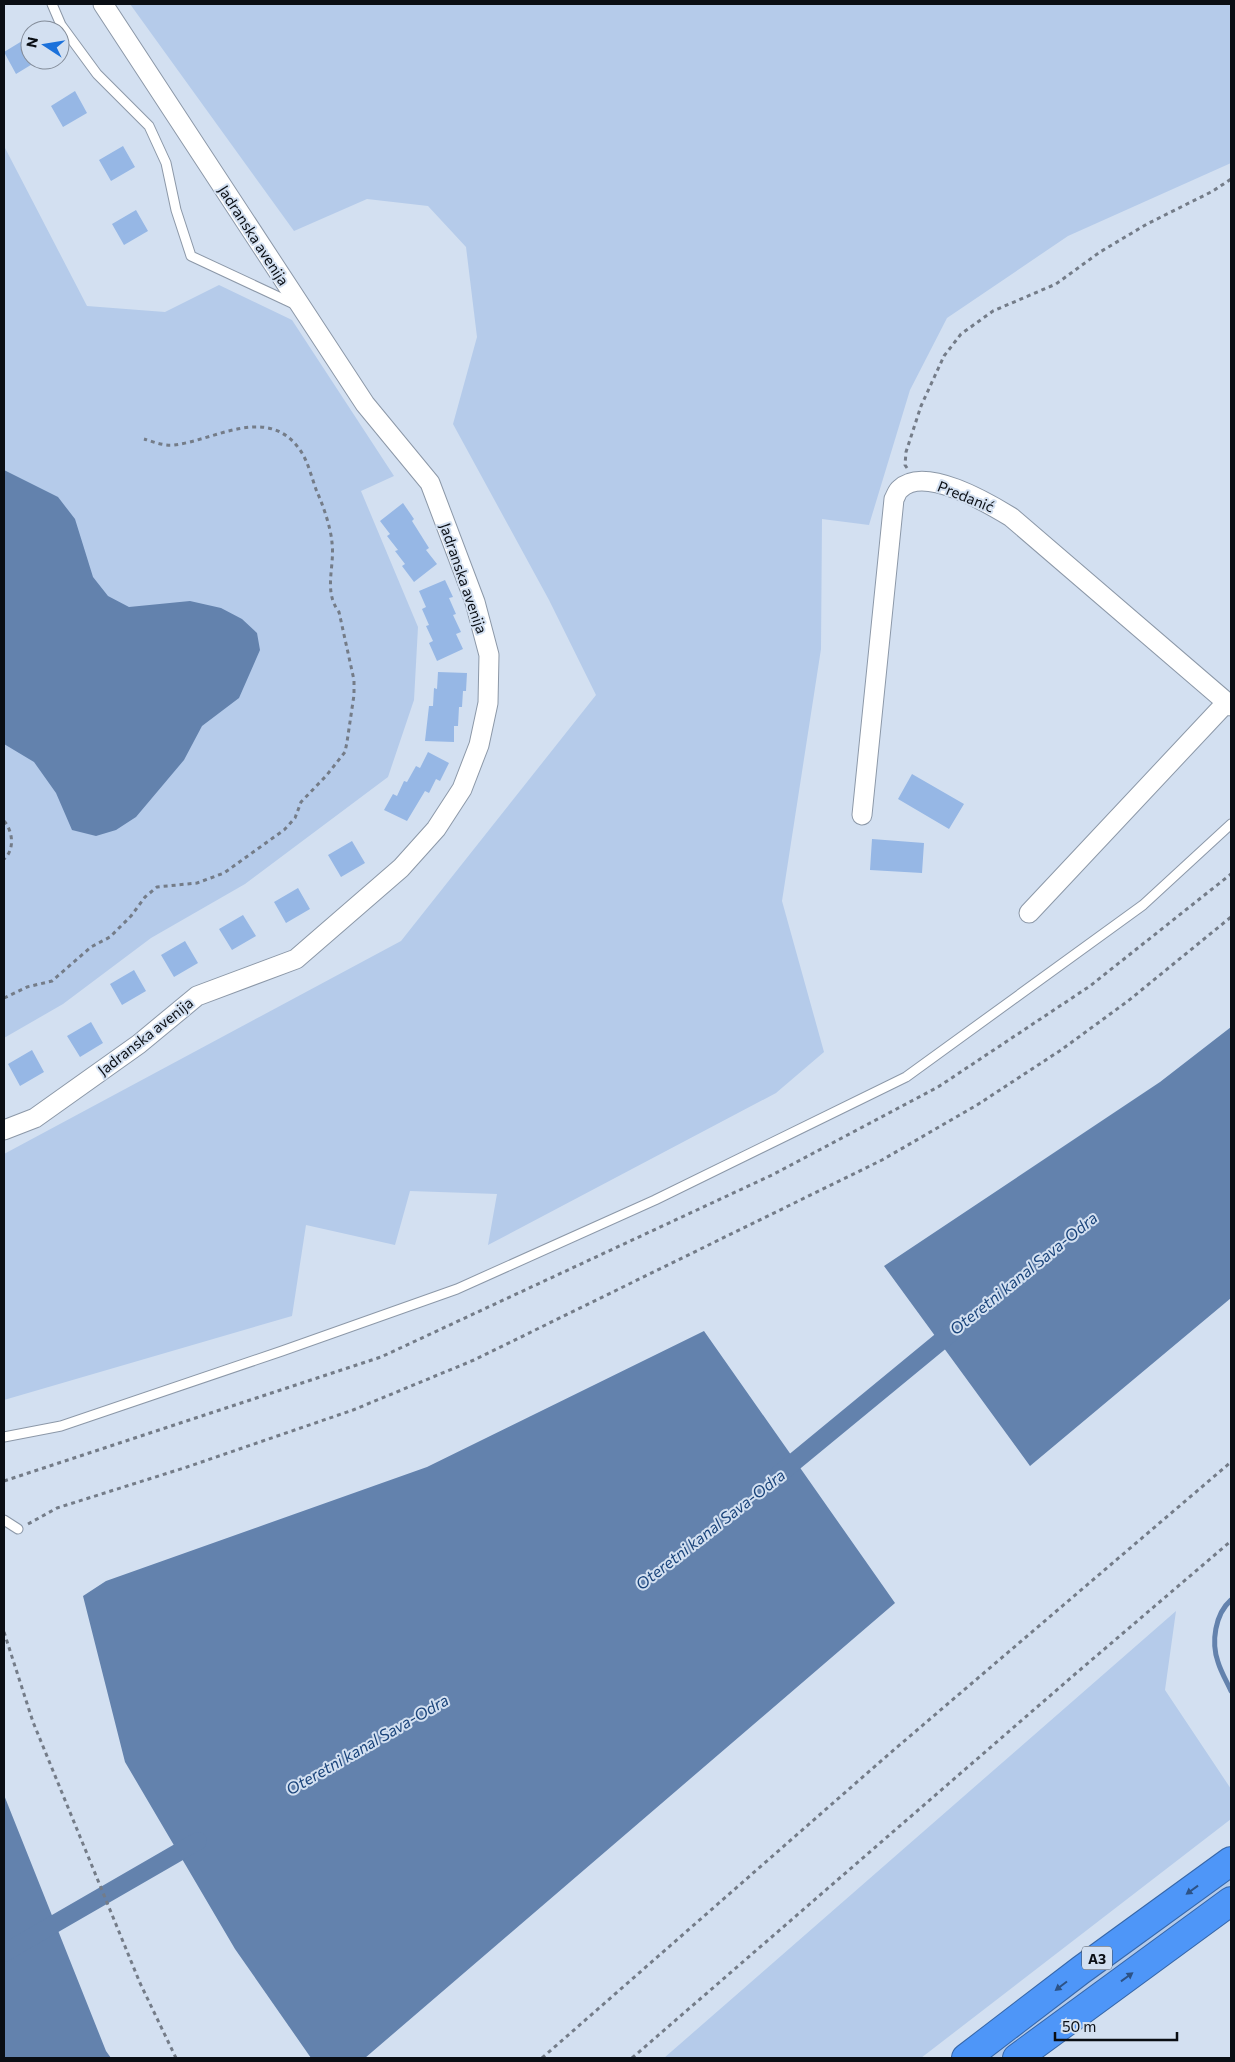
<svg xmlns="http://www.w3.org/2000/svg" width="1235" height="2062" font-family="Commissioner,sans-serif">
<rect width="100%" height="100%" fill="#d3e0f1"/>
<!-- green -->
<path fill="#b5cbea" d="M130,4H1231V163L1068,236L947,318L910,390L869,525L822,519L821,649L782,901L824,1052L776,1093L488,1245L497,1194L410,1191L395,1245L306,1225L292,1316L4,1400V1154L401,941L596,695L549,600L453,424L477,337L466,247L428,206L367,199L294,231Z
M4,146L87,306L165,312L219,285L292,320L394,476L361,491L418,627L414,700L388,777L245,884L151,938L63,1004L4,1038Z
M1176,1611L1165,1690L1231,1789V1819L921,2058H664Z
M1231,1879V1891L1083,1996L1000,2058H983L1062,1999Z"/>
<!-- water -->
<path fill="#6382ad" d="M4,470L58,497L75,519L93,577L108,596L129,607L190,601L221,608L242,619L257,633L260,650L239,698L202,726L184,760L136,817L116,830L96,836L72,830L56,793L34,762L4,744Z
M1231,1027V1298L1030,1466L884,1266L1160,1082Z
M704,1331L895,1603L365,2058H311L235,1949L125,1762L83,1596L106,1581L427,1467Z
M4,1795L106,2051L111,2058H4Z"/>
<g fill="none" stroke-linecap="round" stroke-linejoin="round">
<!-- stream -->
<path stroke="#6382ad" stroke-width="5" d="M1231,1600C1215,1614 1211,1642 1218,1662C1221,1672 1227,1682 1231,1691"/>
<!-- canal -->
<path stroke="#6382ad" stroke-width="18" d="M777,1476L958,1327
M4,1953L198,1841"/>
</g>
<!-- building -->
<path fill="#96b7e5" d="M27,38L30,44V60H39L16,74L4,52Z
M75,91L87,113L63,127L51,106Z
M123,146L135,167L111,181L99,160Z
M136,210L148,231L124,245L112,224Z
M403,503L414,519L412,521L429,548L426,550L437,564L414,582L402,566L405,564L395,551L398,550L387,536L390,534L380,521Z
M445,580L453,597L449,598L456,614L453,615L461,632L456,634L463,649L437,661L429,643L433,641L426,626L429,625L422,609L426,607L419,591Z
M438,672L467,673L466,691H463L462,707H459L458,726H454V742L425,741L429,706H433L434,688L437,689Z
M428,752L449,763L440,781L436,779L429,793L425,791L407,821L384,810L393,794L397,796L404,781L407,782L416,766L420,768Z
M912,774L964,804L949,829L898,799Z
M872,839L924,843L922,873L870,870Z
M352,841L365,863L341,877L328,855Z
M298,888L310,909L286,923L274,902Z
M243,915L256,936L232,950L219,929Z
M185,941L198,963L174,977L161,955Z
M134,970L146,991L122,1005L110,984Z
M91,1022L103,1043L80,1057L67,1036Z
M32,1050L44,1072L20,1086L8,1064Z"/>
<g fill="none" stroke-linecap="round" stroke-linejoin="round">
<defs>
<path id="service" d="M52,4L61,25L97,74L149,126L166,163L176,210L191,256L296,305
M4,1437L61,1426L282,1351L457,1289L655,1200L906,1077L1143,905L1231,824
M4,1520L18,1529"/>
<path id="minor" d="M862,815L894,499C896,496 897,491 900,489C924,465 988,503 1011,517L1231,706
M1029,913L1226,703
M4,1130L35,1118L139,1044L197,996L296,959L401,868L436,829L462,789L479,745L488,703L489,655L475,602L430,483L365,404L103,4"/>
<path id="motorway" d="M966,2058L1081,1970L1231,1861
M1017,2058L1231,1901"/>
</defs>
<!-- service casing -->
<use href="#service" stroke="#8c98a8" stroke-width="11"/>
<!-- minor casing -->
<use href="#minor" stroke="#8c98a8" stroke-width="21"/>
<!-- motorway casing -->
<use href="#motorway" stroke="#3666a8" stroke-width="30"/>
<!-- path -->
<path stroke="#747c88" stroke-width="3" stroke-dasharray="4 4" stroke-linecap="butt" d="M907,468L905,465L906,452L921,406L944,356L961,334L993,311L1056,284L1100,252L1147,224L1213,191L1231,179
M4,821C13,831 15,850 4,859
M4,998L27,987L52,981L91,947L110,937L131,916L145,897L157,887L197,883L224,873L284,830L295,818L301,802L326,776L345,752L347,742L354,695V680L339,612C323,591 335,567 332,543C331,528 323,505 317,492C312,479 308,461 300,450C268,404 216,440 174,445C163,446 154,442 144,439
M4,1481L381,1357L772,1175L938,1087L1090,986L1231,874
M28,1524L57,1508L187,1467L353,1410L474,1360L882,1160L977,1105L1061,1050L1128,1001L1231,917
M4,1632L33,1722L140,1983L176,2058
M542,2058L889,1754L1231,1462
M632,2058L1074,1675L1231,1541"/>
<!-- service -->
<use href="#service" stroke="#fff" stroke-width="9"/>
<!-- minor -->
<use href="#minor" stroke="#fff" stroke-width="19"/>
<!-- motorway -->
<use href="#motorway" stroke="#4e96f8" stroke-width="28"/>
</g>
<!-- one-way arrows -->
<defs><path id="oneway-solid" d="M-6-.8H1V-3.2L6.5 0L1 3.2V.8H-6Z" transform="scale(1.25)"/></defs>
<g fill="#2c5286">
<use href="#oneway-solid" transform="translate(1192 1890) rotate(144)"/>
<use href="#oneway-solid" transform="translate(1127 1977) rotate(-36)"/>
<use href="#oneway-solid" transform="translate(1061 1986) rotate(143)"/>
</g>
<g text-anchor="middle" dominant-baseline="central" stroke-width="4" stroke-linejoin="round" paint-order="stroke">
<!-- shield labels -->
<rect fill="#d3e0f1" stroke="#464d56" stroke-width="1" x="1082" y="1946.5" width="30" height="23" rx="4"/>
<g font-size="14" font-weight="bold" fill="#0a0e14">
<text x="1097" y="1958">A3</text>
</g>
<!-- street labels -->
<g font-size="15" fill="#0a0e14" stroke="#d3e0f1">
<text transform="translate(254 235) rotate(57)">Jadranska avenija</text>
<text transform="translate(966 496) rotate(22)">Predanić</text>
<text transform="translate(464 578) rotate(71)">Jadranska avenija</text>
<text transform="translate(145 1036) rotate(-38)">Jadranska avenija</text>
</g>
<!-- water labels -->
<g font-size="16" font-style="italic" fill="#19437a" stroke="#d3e0f1">
<text transform="translate(1023 1273) rotate(-39)">Oteretni kanal Sava-Odra</text>
<text transform="translate(710 1529) rotate(-38)">Oteretni kanal Sava-Odra</text>
<text transform="translate(367 1744) rotate(-30)">Oteretni kanal Sava-Odra</text>
</g>
</g>
<!-- border -->
<rect width="1235" height="2062" fill="none" stroke="#0a0e14" stroke-width="10"/>
<!-- north arrow -->
<g transform="translate(45 45) rotate(282)"><circle r="24" fill="#d3e0f1" stroke="#838c99"/>
<path d="M0-4L9 19L0 12L-9 19Z" fill="#1b71db"/>
<text y="-8" font-size="14" font-weight="bold" text-anchor="middle" fill="#0a0e14">N</text>
</g>
<!-- scale -->
<path d="M1055 2032v8h122v-8" fill="none" stroke="#0a0e14" stroke-width="2.5"/>
<text x="1062" y="2032" font-size="15" fill="#0a0e14" stroke="#d3e0f1" stroke-width="4" paint-order="stroke">50 m</text>
</svg>
